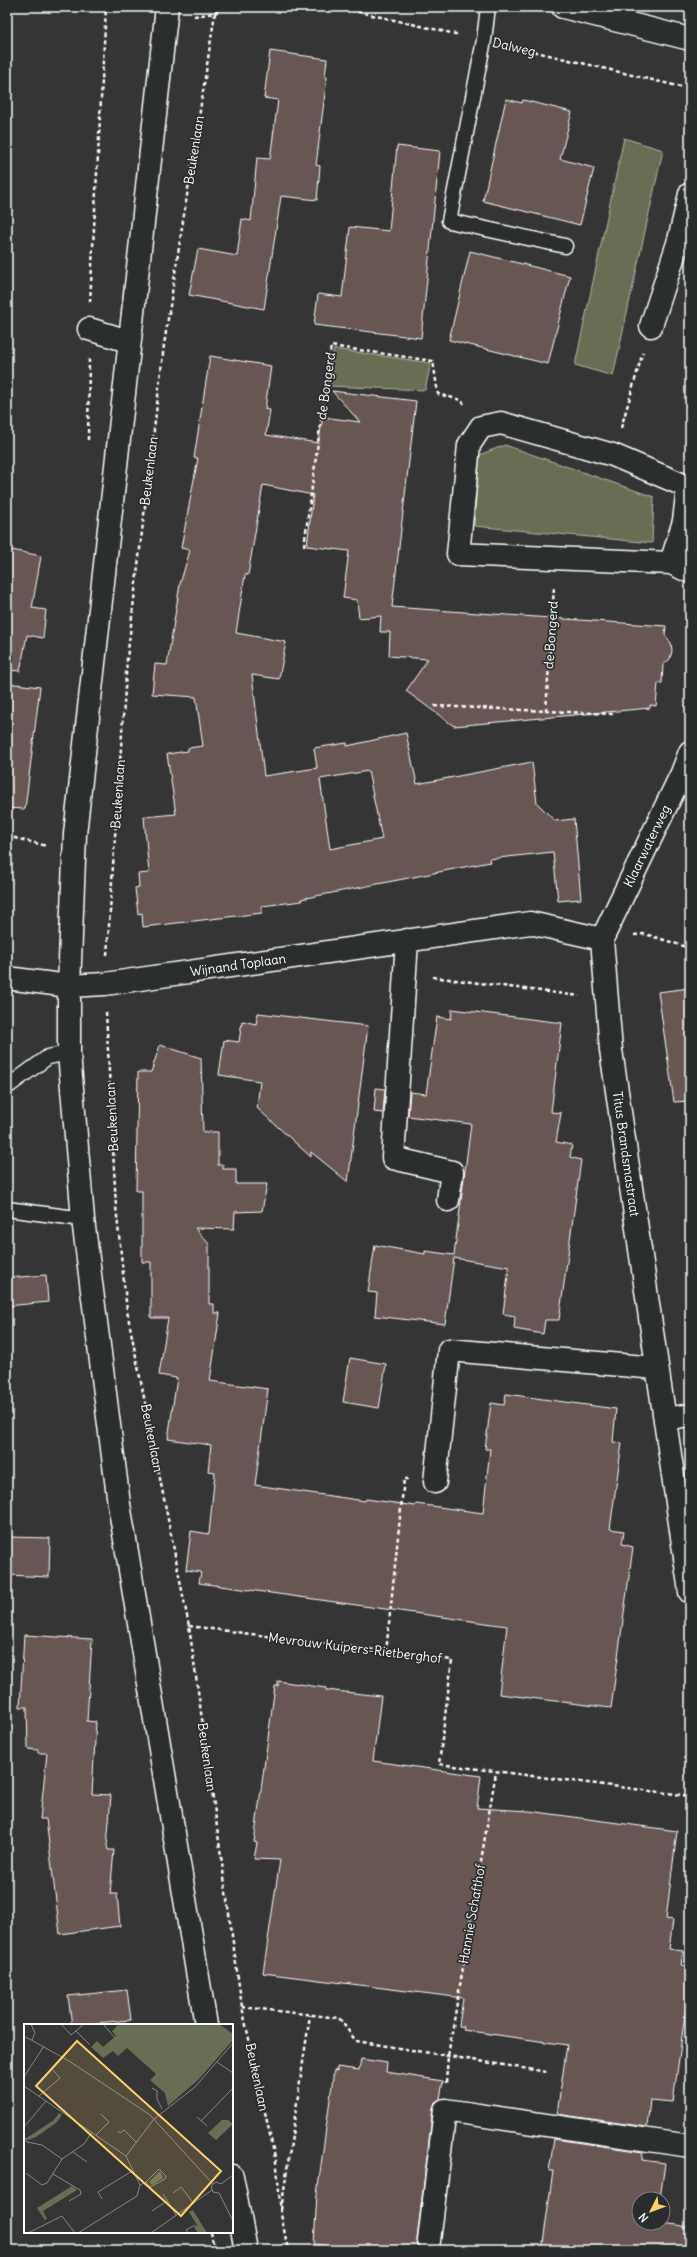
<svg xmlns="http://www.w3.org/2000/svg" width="697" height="2257" font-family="Delius,sans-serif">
<rect width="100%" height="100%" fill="#363535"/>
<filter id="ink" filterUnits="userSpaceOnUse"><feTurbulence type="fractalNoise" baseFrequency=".025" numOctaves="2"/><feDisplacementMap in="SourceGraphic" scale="8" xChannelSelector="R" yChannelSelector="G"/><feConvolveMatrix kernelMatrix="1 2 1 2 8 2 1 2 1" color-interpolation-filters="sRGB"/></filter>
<g filter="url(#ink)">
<!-- green -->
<path fill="#686e53" stroke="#b4b6a9" d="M624,138L663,150L613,376L575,365Z
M334,349L431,363L425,390L327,386Z
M505,445L654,497L652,543L474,526L479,455Z"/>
<!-- building -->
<path fill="#685752" stroke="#fff" fill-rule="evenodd" d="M270,51L327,59L325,77H327L316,165L320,166L317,200L281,196L264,309L189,295L198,249L237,256L242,219L251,221L257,158L270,159L278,100L264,98Z
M506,99L522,103L523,100L572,112L560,159L594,168L580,225L483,201Z
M397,146L440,151L421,338L314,325L318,294L342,297L350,227L389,231Z
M470,251L570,276L548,364L449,340Z
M210,356L271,366L265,409L270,410L266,435L318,443L323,417L360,422L332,391L416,401L392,607L666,626L665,635L671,643L672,651L670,659L663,665L662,683H658L656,706L650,705V708L454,726L406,691L428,659L389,656L390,632H380L381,616L359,618L357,600L343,598L349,551L307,546L313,495L263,485L248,575H245L236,633L286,642L279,679L252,675L264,776L317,768L314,748L347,743V746L406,733L417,784L532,762L537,803L555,821L574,819L581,899L558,901L553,852L489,859L490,862L301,899L302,901L262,906V913L143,927L142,913L138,914L135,888L139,887L138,874L149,873L144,817L176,814L167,754L188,751V748L203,746L196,697L152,694L155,664L167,665L180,584L190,550L181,548L198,458H194ZM368,771L382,839L330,849L320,779Z
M7,549L41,556L32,608L46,610L43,638L27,635L20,671L7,670Z
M7,683L40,687L25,809L7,808Z
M690,988V1101L674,1102L658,992Z
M452,1009L562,1023L551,1112L561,1113L556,1142L572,1145L570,1157L581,1160L559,1320H545L543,1334L514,1329L515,1316L503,1314L509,1267L454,1258L445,1324L375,1316L377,1293L368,1292L375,1245L425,1254V1251L454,1255L471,1124L408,1116L410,1092L426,1094L437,1017L451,1019Z
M258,1013L368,1026L348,1182L311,1152V1157L257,1108L260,1081L219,1075L224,1040L239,1042L242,1021L256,1024Z
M160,1045L201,1058L203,1132H218V1165H223V1169H236V1184H267L262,1211L235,1212L234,1229L195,1228L209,1244V1304H214V1313H220L210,1381L268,1389L255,1485L365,1501L366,1499L415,1506L416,1504L483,1513L490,1449H485L491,1403L504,1405L506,1394L616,1409L613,1442L622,1443L610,1529L624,1531L622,1544L633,1547L611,1708L499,1694L507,1626L199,1583L201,1572L186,1570L191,1531L209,1534L215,1472L208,1471L211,1445L168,1439L177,1378L159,1375L168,1318H151V1262H142V1191H136L138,1072H151Z
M376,1088L385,1089L383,1113L374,1112Z
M46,1275L48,1302L7,1306V1278Z
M350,1358L386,1364L379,1408L343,1402Z
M7,1537L50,1538L49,1577L7,1575Z
M24,1635L92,1639L87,1721L96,1722L92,1794L111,1795L107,1846L108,1850H114L110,1894H117L120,1926L60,1934L46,1819H40L47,1753H38V1750L28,1749L27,1707H20Z
M278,1681L326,1688V1690L381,1696L373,1761L481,1776L477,1808L529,1811L677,1831L666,1919L673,1920L669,1949L683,1951L681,1965L690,1967V1978L673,2102L650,2100L647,2127L557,2114L567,2045L463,2030L464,2027L459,2026L463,1998L263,1973L280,1860L254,1859L257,1843L254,1842L275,1686H278Z
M127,1990L131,2020L72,2025L68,1996Z
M361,2059L387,2063L386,2072L443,2081L440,2099L435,2102L433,2108L417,2239L419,2250H359L314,2244L317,2194L334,2070L337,2071V2067L359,2070Z
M554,2139L643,2152L642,2160L665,2163L660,2199H639V2223H663L690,2227V2250H542L553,2171H549Z"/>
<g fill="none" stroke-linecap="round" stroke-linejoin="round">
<defs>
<path id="service" d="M488,7L484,40L449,221L565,246
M7,1087L48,1057L69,1053
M7,1209L83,1219"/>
<path id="minor" d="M651,326L679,240L690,194
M89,329L128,341
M671,563L684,521L688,487L613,455L501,423L481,427L469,445L458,554L671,563L690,572
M602,939L611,1050L690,1592
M602,939L682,773L690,752
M407,940L393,1158L452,1172L448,1200
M7,978L69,986L105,984L530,923L602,939
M665,1419L690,1415
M435,1482L449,1350L656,1368
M429,2241L445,2110L690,2146"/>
<path id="tertiary" d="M167,7L75,834L69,986V1053L83,1219L119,1504L206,2025
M563,7L690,39
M232,2176L246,2250"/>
</defs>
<!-- service casing -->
<use href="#service" stroke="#fff" stroke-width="17"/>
<!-- minor casing -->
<use href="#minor" stroke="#fff" stroke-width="25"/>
<!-- tertiary casing -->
<use href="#tertiary" stroke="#fff" stroke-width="25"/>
<!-- path -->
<path stroke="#fff" stroke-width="2.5" stroke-dasharray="4 3" stroke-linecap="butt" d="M337,7L460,35
M194,16L215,13L223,7
M507,45L690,89
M90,302L106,7
M621,428L643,352
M88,440L89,359
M304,546L331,346L433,361L438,394L461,400L464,404
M434,706L614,714
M546,711L554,586
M7,836L47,846
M634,935L645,934L690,948
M107,955L127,659L164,345L215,13
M433,977L579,996
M106,1012L116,1207L127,1311L189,1626L242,2007L277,2167L281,2214L288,2250
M189,1626L452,1660L439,1764L690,1796
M386,1652L404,1479H408
M242,2007L339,2018L356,2041L547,2072
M446,2083L448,2056L496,1772
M281,2210L310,2015
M211,2232L214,2250"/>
<!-- service -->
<use href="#service" stroke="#2a2d2e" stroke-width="14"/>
<!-- minor -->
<use href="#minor" stroke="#2a2d2e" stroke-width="22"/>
<!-- tertiary -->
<use href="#tertiary" stroke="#2a2d2e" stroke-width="22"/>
</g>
</g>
<g text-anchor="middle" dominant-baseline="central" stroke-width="3.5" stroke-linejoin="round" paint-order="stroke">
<!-- street labels -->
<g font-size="13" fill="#fff" stroke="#2a2d2e">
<text transform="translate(514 47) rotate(13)">Dalweg</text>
<text transform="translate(194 150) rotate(-81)">Beukenlaan</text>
<text transform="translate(326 386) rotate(-82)">de Bongerd</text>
<text transform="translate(149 471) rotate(-83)">Beukenlaan</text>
<text transform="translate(551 635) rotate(-86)">de Bongerd</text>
<text transform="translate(118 794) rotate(-86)">Beukenlaan</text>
<text transform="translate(647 846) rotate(-64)">Klaarwaterweg</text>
<text transform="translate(238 965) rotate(-8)">Wijnand Toplaan</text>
<text transform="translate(112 1117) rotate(-93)">Beukenlaan</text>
<text transform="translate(626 1154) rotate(82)">Titus Brandsmastraat</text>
<text transform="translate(152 1438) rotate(79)">Beukenlaan</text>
<text transform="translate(355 1648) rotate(7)">Mevrouw Kuipers-Rietberghof</text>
<text transform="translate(207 1757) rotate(82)">Beukenlaan</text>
<text transform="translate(472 1914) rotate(-80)">Hannie Schafthof</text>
<text transform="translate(257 2077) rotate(78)">Beukenlaan</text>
</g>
</g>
<!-- overview -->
<g transform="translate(24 2024)">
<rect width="209" height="209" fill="#363535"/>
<path d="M95,0H195L209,10V16L175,55L144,82L141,69L126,56L132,50L103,24L94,32L89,27L79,34L67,23L73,17L79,23L92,12L88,7ZM35,89L38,91L32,99L12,113L4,116L1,115L30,96ZM198,96H204L209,100L192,116L184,109ZM136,147L139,154L128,161L125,158ZM48,162L53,166L19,187L23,195L21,196L13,184ZM169,186L183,209H174L170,203L173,201L165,188Z" fill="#686e53"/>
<path fill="none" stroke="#868686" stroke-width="1" d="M7,0L11,9L8,16M37,0L47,11L60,0M79,0L91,14M52,7L66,21M0,12L45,37L126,91L189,160M193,38L209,49M0,53L20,22M0,62L102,132M128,64L133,67V75L138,85M15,72L36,54L29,46M173,93L183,102M177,97L209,64M0,103L22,77M94,107L96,109L100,106L113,119M72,111L85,98L77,90M0,112L3,118L18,121L38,135M49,128L63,138M102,132L130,95L171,63L209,19M2,149L18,161L23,159L38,135L60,120L68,108M29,150L56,166L57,170L45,177M197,160L209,151M116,161L122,158L126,163L141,155L142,152L135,145L122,158M149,169L157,163L170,180M195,169L209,197M195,169L189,168L187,162L192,158L197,160M139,170L152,191M78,175L74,168L108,147M128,187L143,177M4,209L38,192L51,209M54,209L113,172L116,161L102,132M127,209L188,166M164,209L162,206L171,201"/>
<path fill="#ffd166" fill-opacity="0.15" stroke="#ffd166" stroke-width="2" d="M53,17L197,147L157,192L12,62Z"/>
<rect width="209" height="209" fill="none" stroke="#fff" stroke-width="2"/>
</g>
<!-- margin -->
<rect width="697" height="2257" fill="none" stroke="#2a2d2e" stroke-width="24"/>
<rect x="12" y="12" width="673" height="2233" fill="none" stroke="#fff" stroke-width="1.5" filter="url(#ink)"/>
<!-- north arrow -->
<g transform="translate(651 2211) rotate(228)"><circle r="19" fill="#2a2d2e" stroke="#7f8182"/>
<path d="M0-3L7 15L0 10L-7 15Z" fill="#ffd166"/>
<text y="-6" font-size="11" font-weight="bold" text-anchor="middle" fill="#ffffff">N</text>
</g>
</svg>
